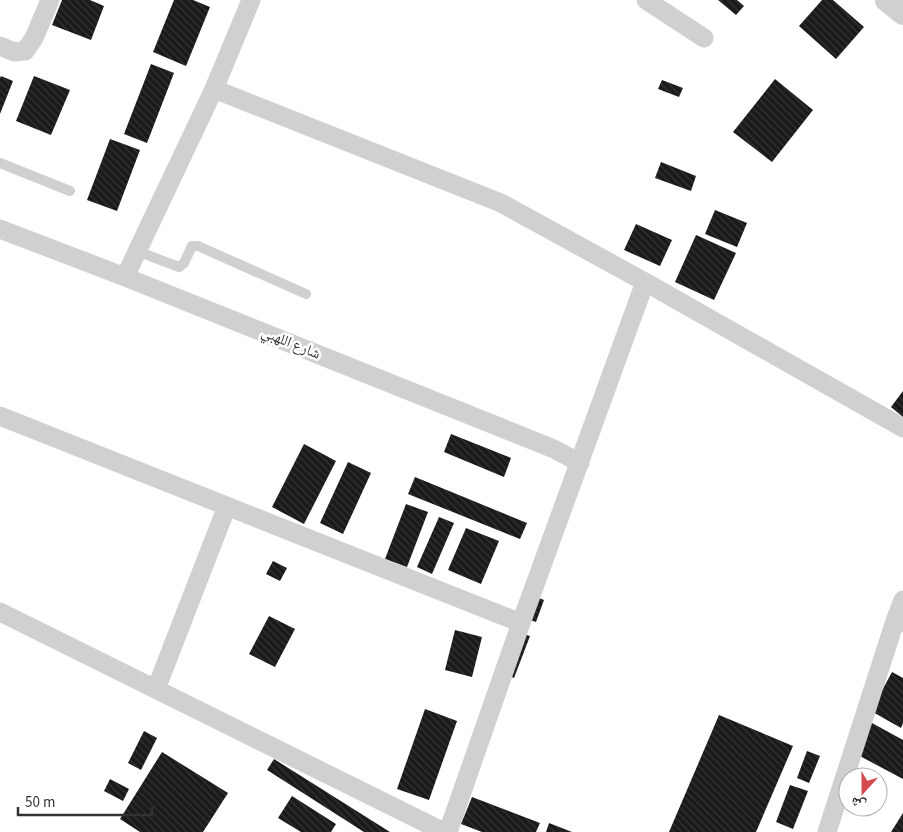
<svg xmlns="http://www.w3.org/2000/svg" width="903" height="832" font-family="'Source Sans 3','Noto Naskh Arabic',sans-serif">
<defs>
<pattern id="building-back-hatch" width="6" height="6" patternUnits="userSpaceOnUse" patternTransform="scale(1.25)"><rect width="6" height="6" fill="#1a1a1a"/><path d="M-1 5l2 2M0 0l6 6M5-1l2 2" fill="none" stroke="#333"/></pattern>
</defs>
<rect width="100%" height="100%" fill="#fff"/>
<!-- building -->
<path fill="url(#building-back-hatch)" d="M62,0H90L104,6L91,40L52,25Z
M174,0H193L210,7L186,66L153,52Z
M718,0H737L744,6L736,15Z
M822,0H833L864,27L836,59L799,26Z
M151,64L174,73L147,143L124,134Z
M1,76L13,81L0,114V78Z
M34,76L70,90L51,135L16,121Z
M775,79L813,110L772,162L733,132Z
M662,80L683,88L679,97L658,89Z
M110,139L140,150L117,211L87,200Z
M661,162L696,176L691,191L655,178Z
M715,210L747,223L737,247L705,234Z
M636,224L672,240L660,266L624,250Z
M696,235L736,253L714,300L675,282Z
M903,391V417L891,407Z
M451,434L511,458L504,477L444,452Z
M304,444L336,461L304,524L272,507Z
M348,462L371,473L343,534L320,523Z
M415,477L527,523L520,539L408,494Z
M406,504L428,512L407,567L385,559Z
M439,517L454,523L432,574L417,567Z
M466,528L499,541L481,584L448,570Z
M273,561L287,568L280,581L266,574Z
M534,596L544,600L536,622L525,618Z
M269,616L295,629L275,667L249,654Z
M455,630L482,637L472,677L445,670Z
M520,633L530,636L514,678L504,674Z
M892,672L903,678V723L901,728L871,711Z
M425,709L457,721L429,800L397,789Z
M719,715L793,746L756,832H669Z
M872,723L903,740V779L856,754Z
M144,731L157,738L141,770L128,763Z
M807,751L820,756L809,783L797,778Z
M162,752L228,793L203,832H140L120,819Z
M274,759L390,832H364L267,770Z
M110,779L129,789L123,801L104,791Z
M790,785L808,791L793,829L776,822Z
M292,796L336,824L331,832H301L278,818Z
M472,797L540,823L536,832H482L461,824Z
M903,813V832H891Z
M549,823L572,832H546Z"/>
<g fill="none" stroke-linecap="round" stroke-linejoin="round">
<!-- service -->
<path stroke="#d0d0d0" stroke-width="10" d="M0,163L70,191
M137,251L179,267L184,263L192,246H198L306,294"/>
<!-- minor -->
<path stroke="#d0d0d0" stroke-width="19" d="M646,0L704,38
M0,46L14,52L25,51L34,38L50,0
M214,89L501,203L645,282L903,428
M0,229L125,277L554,449L580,463
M125,277L214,89L251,0
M0,416L521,623
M0,612L444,832
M896,618L903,600
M156,689L227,506
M448,832L521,623L645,282
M827,832L896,618L903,623"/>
<!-- tertiary -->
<path stroke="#d0d0d0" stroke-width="24" d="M887,0L903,13"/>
</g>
<g text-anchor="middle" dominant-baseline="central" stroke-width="5" stroke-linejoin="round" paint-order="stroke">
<!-- street labels -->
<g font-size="15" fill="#333" stroke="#fff">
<text transform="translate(291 343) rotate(22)">شارع اللهبي</text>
</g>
</g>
<!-- north arrow -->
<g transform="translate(863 792) rotate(201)"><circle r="24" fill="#ffffff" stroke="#adadad"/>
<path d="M0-4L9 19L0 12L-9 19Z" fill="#d44b4f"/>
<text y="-8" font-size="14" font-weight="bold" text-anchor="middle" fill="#333333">ش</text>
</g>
<!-- scale -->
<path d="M18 807v8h134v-8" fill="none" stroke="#333333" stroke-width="2.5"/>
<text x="25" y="807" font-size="15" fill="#333333" stroke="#ffffff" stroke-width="4" paint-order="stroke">50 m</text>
</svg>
